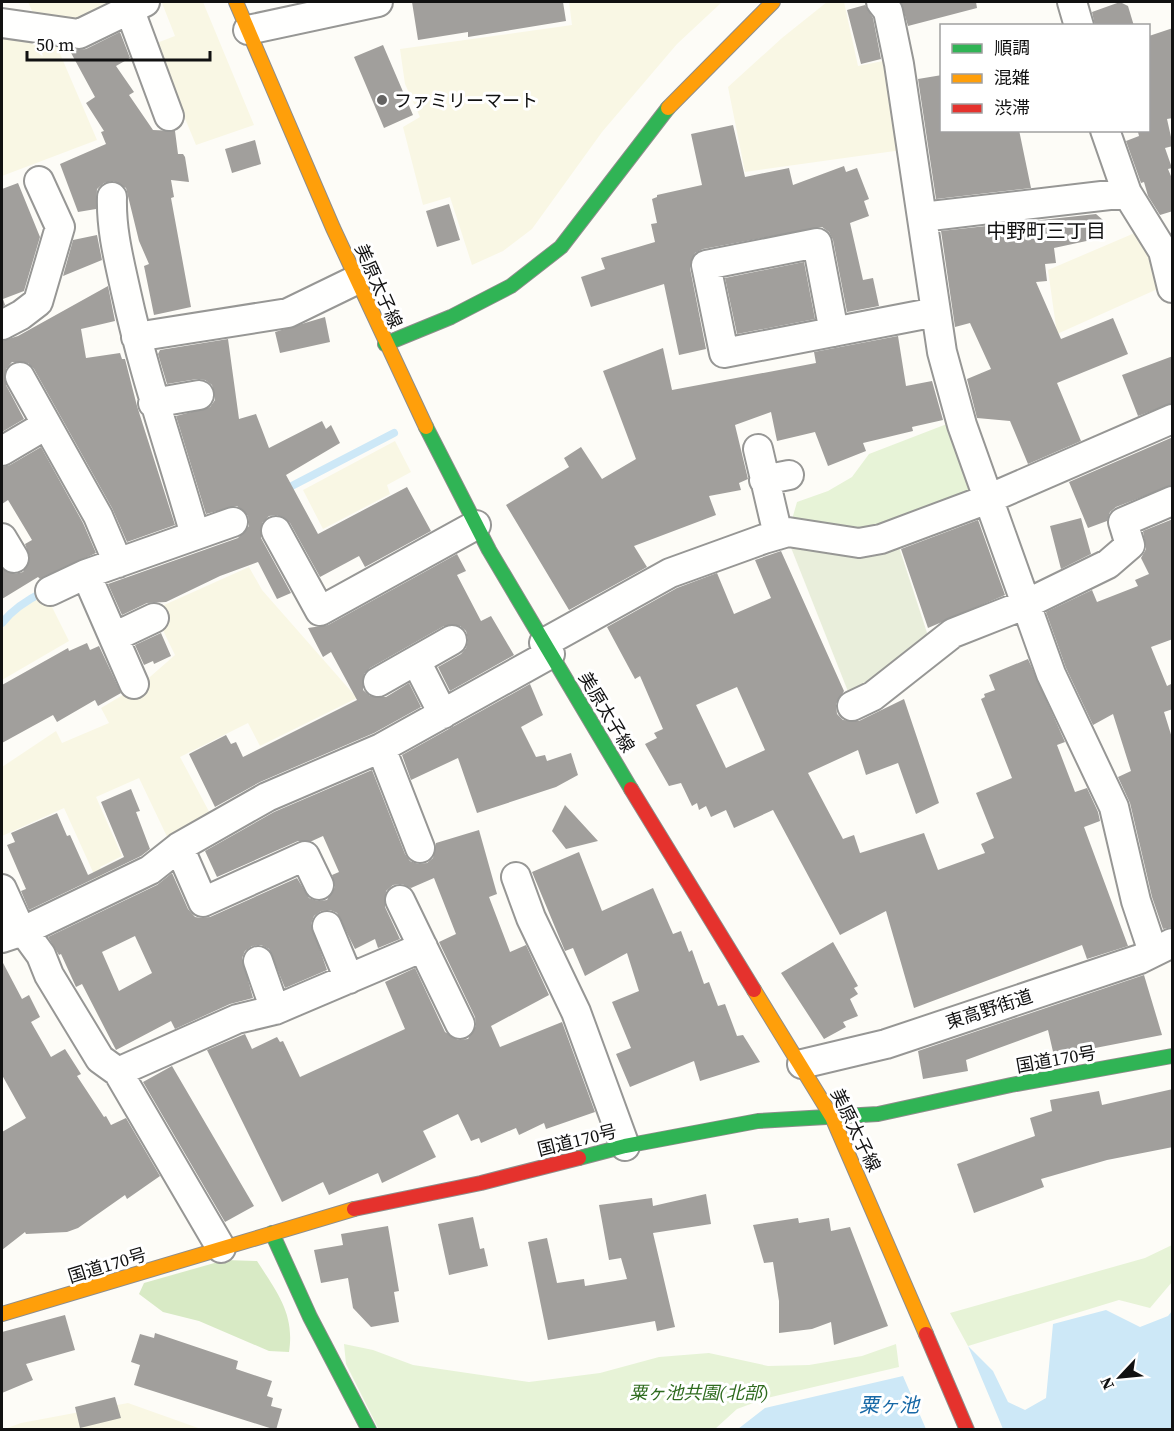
<svg xmlns="http://www.w3.org/2000/svg" width="1174" height="1431" font-family="'Source Serif 4','Noto Sans JP',serif">
<rect width="100%" height="100%" fill="#fdfcf7"/>
<!-- farmland -->
<path fill="#f9f7e4" d="M28,2H111L73,21L33,13Z
M203,2L254,125L196,145L154,44L175,36L162,3Z
M569,2H722L677,44L602,132L532,229L503,251L472,265L450,197L423,205L403,127L420,117L405,84L400,49L572,25Z
M827,2H844L858,66L888,60L902,150L745,172L728,87L782,38Z
M2,29L55,42L97,140L2,176Z
M1144,229L1162,287L1057,334L1048,270Z
M395,441L411,472L387,485L390,494L323,529L303,490Z
M249,567L262,590L357,698L260,746L248,723L180,757L213,819L171,845L139,778L96,797L122,856L100,867L105,879L98,883L64,808L2,836V767L56,731L62,743L109,723L101,708L143,683L175,655L153,610Z
M45,593L69,641L2,680V629L15,611Z
M128,1403L201,1429L2,1430L21,1423Z"/>
<!-- green -->
<path fill="#e7f3d7" d="M952,422L978,491L866,535L791,523L797,502L828,491L852,477L869,454Z
M1172,1245V1282L1150,1308L1119,1300L968,1346L950,1313L1145,1258Z
M344,1344L373,1350L413,1365L529,1382L600,1373L659,1357L709,1353L768,1366L809,1365L862,1356L896,1344L899,1367L767,1398L737,1409L715,1429L379,1430L346,1364Z"/>
<!-- forest -->
<path fill="#d8eac5" d="M225,1260L257,1261C277,1292 295,1314 289,1352L269,1351L199,1321L163,1312L139,1294L144,1283Z"/>
<!-- cemetery -->
<path fill="#e9eedb" d="M788,540L897,541L931,645L849,694Z"/>
<!-- water -->
<path fill="#cde8f7" d="M1106,1310L1140,1327L1168,1316L1172,1311V1429H1003L968,1346L993,1371L1008,1402L1025,1410L1046,1398L1053,1324Z
M903,1376L926,1429H738L765,1408Z"/>
<g fill="none" stroke-linecap="round" stroke-linejoin="round">
<!-- stream -->
<path stroke="#cde8f7" stroke-width="8" d="M284,490L394,433
M2,623C13,609 27,600 43,592L45,594"/>
</g>
<!-- building -->
<path fill="#a19f9c" fill-rule="evenodd" d="M412,2H563L566,21L468,37V32L418,40Z
M901,2H976L977,8L908,26Z
M1120,2L1128,6L1134,26H1095L1092,12Z
M865,5L873,18L881,59L861,64L847,10Z
M1173,28V118L1167,119L1173,146L1165,148L1172,168L1168,169L1173,181V211L1160,215L1148,196L1144,182L1141,183L1126,141L1139,136L1138,132L1149,130V36Z
M120,32L130,58L116,66L134,92L129,95L153,130L175,131L178,154H183L185,157L189,182L171,180L174,197L171,198L191,307L154,315L144,266L149,264L139,241L126,188L113,181L104,183L97,189L96,209L78,212L60,164L106,144L101,132L104,131L86,103L95,97L70,51L86,49Z
M383,45L413,115L384,128L354,57Z
M942,75V130H1019L1031,188L936,199L918,79Z
M733,125L745,177L789,168L793,185L844,166L846,172L857,168L869,199L864,201L869,216L850,223L863,280L873,278L879,306L847,312L833,240L829,232L822,227L703,249L695,253L690,268L706,349L679,355L664,284L591,307L581,277L605,269L601,258L655,242L651,224L657,223L652,199L657,197V195L702,185L691,134Z
M255,140L261,164L232,173L225,149Z
M18,183L40,237L24,291L3,299L5,305L2,307V189Z
M449,204L460,240L437,247L426,211Z
M1096,214L1103,220L1105,237L1054,248L1056,263L1045,264L1047,281L1036,282L1061,339L1113,318L1128,354L1057,383L1081,441L1028,464L1010,421L977,418L967,379L991,369L970,323L955,327L941,231Z
M97,235L102,260L63,276L73,240Z
M804,262L815,319L737,334L725,278Z
M108,286L115,321L81,329L86,358L120,353L122,359H125L137,406L175,525L127,542L112,508L34,369L28,363L12,362L6,369V385L24,419L2,432V341L18,336Z
M325,317L330,342L280,353L275,332Z
M898,336L906,386L932,381L943,420L912,427L913,431L863,443L866,451L828,466L815,432L777,441L771,412L735,425L748,479L739,483L741,490L709,496L716,515L634,546L647,567L569,610L506,505L569,467L564,458L581,447L602,479L636,459L603,371L663,348L672,390L816,363L814,352Z
M228,339L239,419L256,414L269,448L322,421L326,429L331,425L340,443L286,475L318,534L407,487L431,531L365,567L359,556L320,577L290,523L277,515L269,516L262,523L261,538L291,593L277,599L258,562L220,576L166,602L147,603L122,615L108,584L238,538L249,526L248,516L237,506L206,514L176,416L210,407L215,400L212,385L205,380L197,379L167,384L158,354L160,350Z
M1173,356V403L1138,416L1122,375Z
M1173,437V485L1116,507L1110,512L1107,521L1088,528L1069,482Z
M41,447L83,523L96,553L40,579L38,577L2,599V568L14,574L23,572L30,558L25,544L32,540L8,500L2,504V467L10,465Z
M1081,518L1091,554L1061,569L1050,526Z
M1173,519V639L1151,647L1167,686L1173,683V709L1164,712L1173,741V927L1163,929L1152,897L1130,803L1118,777L1131,771L1113,714L1093,725L1066,668L1046,612L1092,590L1097,602L1138,586L1135,580L1149,574L1141,558L1146,549L1143,531Z
M978,520L1005,595L928,628L901,549Z
M781,551L844,691L836,704L837,714L843,720L859,721L904,699L939,803L916,814L898,763L866,775L858,750L808,773L843,839L854,835L860,853L924,833L938,870L985,853L981,844L994,838L976,793L1012,778L981,699L985,697L984,694L995,690L989,675L1028,659L1065,742L1057,745L1075,792L1087,788L1098,812L1100,821L1084,827L1128,946L1087,959L1082,945L914,1008L886,911L840,935L773,810L734,828L726,810L711,817L706,806L699,810L697,803L692,806L681,783L669,786L645,744L657,738L654,733L663,729L640,676L635,679L607,627L677,588L717,573L734,614L771,598L755,560ZM737,687L765,750L726,768L696,705Z
M457,554L466,571L457,575L481,621L491,616L514,655L450,691L438,667L461,654L466,648L468,640L466,631L460,626H444L370,668L364,674L363,690L370,696L386,697L409,683L421,707L374,733L260,782L215,807L189,754L226,735L231,744L236,742L243,757L357,700L331,652L323,657L308,628L328,625Z
M161,633L171,656L154,664L153,661L144,665L135,645Z
M87,643L90,650L99,646L121,693L98,706L95,700L57,722L53,715L2,743V685L68,648L69,651Z
M530,684L543,715L521,727L536,757L545,755L547,761L571,753L578,775L556,787L477,813L458,758L411,780L402,755Z
M372,770L405,854L410,861L418,864L427,863L433,858L436,843L479,830L497,894L489,897L510,952L526,945L549,995L491,1026L500,1047L562,1022L595,1112L546,1129L544,1123L519,1135L516,1128L481,1143L479,1138L471,1141L458,1114L423,1131L436,1157L382,1183L378,1173L329,1195L323,1182L282,1202L207,1050L245,1034L252,1049L277,1037L280,1042L283,1041L300,1077L405,1029L385,982L415,968L445,1032L458,1040L468,1039L476,1026L475,1017L439,942L456,934L434,878L411,888L402,884L393,885L386,891L385,907L400,939L378,948L375,939L355,949L337,913L330,910L321,911L314,916L311,924L327,970L285,988L269,949L261,945L252,946L245,951L242,958L253,998L230,1004L175,1029L171,1021L116,1050L82,984L76,987L61,954L59,955L48,937L157,885L172,873L188,909L195,917L201,918L210,917L297,878L309,898L318,901L327,900L335,887L332,875L339,872L323,836L312,841H298L217,877L205,851L274,812ZM135,936L152,973L119,991L102,952Z
M131,789L140,811L136,812L150,849L141,856L29,910L21,891L26,889L7,845L15,842L11,833L57,813L67,836L70,835L88,875L124,857L101,802Z
M565,805L598,841L566,849L552,831Z
M579,852L602,911L653,888L673,934L681,931L689,952L692,950L704,984L709,982L718,1006L725,1004L737,1036L743,1035L760,1062L700,1081L694,1061L630,1087L616,1054L631,1048L612,1002L639,991L627,953L585,976L573,948L565,951L532,872Z
M833,942L858,986L854,988L858,994L850,999L858,1016L843,1022L846,1027L824,1039L781,973Z
M2,961L22,999L29,995L40,1017L31,1022L51,1057L65,1049L81,1074L77,1076L104,1117L106,1116L111,1125L126,1118L160,1176L127,1199L125,1195L78,1228L67,1232L26,1234L25,1232L2,1250V1132L26,1118L2,1075Z
M1144,975L1162,1035L1054,1056L1048,1030L966,1060L968,1071L923,1079L918,1051Z
M172,1066L254,1206L225,1222L143,1082Z
M1173,1089V1147L1107,1160L1041,1179L1044,1187L974,1213L957,1164L1035,1136L1030,1118L1052,1111L1050,1100L1099,1091L1102,1105Z
M706,1194L711,1224L653,1233L675,1327L657,1331L655,1321L548,1340L528,1242L547,1238L557,1283L584,1279L585,1286L627,1279L621,1258L609,1260L599,1205L652,1198L653,1206Z
M473,1217L480,1249L484,1248L488,1266L449,1275L438,1224Z
M798,1218L799,1223L829,1218L831,1231L850,1227L888,1326L834,1345L831,1322L812,1329L779,1333V1301L773,1262L764,1263L753,1225Z
M388,1226L399,1291L394,1292L399,1322L371,1327L353,1308L348,1278L321,1283L314,1250L343,1245L341,1234Z
M65,1315L75,1350L26,1364L33,1380L2,1393V1332Z
M155,1333L238,1361L236,1369L272,1381L267,1396L273,1398L271,1406L282,1409L276,1430L134,1385L140,1365L131,1362L140,1334L154,1338Z
M115,1397L121,1418L80,1428L75,1407Z"/>
<g fill="none" stroke-linecap="round" stroke-linejoin="round">
<defs>
<path id="street" d="M881,2L888,11L899,64L942,352L962,425L1051,674L1114,807L1136,901L1153,952
M1072,2L1079,26
M129,8L169,116
M2,23L79,34L145,2
M248,30L378,2
M1105,130L1127,193L1163,251L1172,288
M112,197C111,230 119,260 126,292C144,375 172,454 195,535
M922,217L1127,193
M2,325L21,315L38,302L60,227L39,181
M834,332L817,243L706,265L724,353L936,312
M136,337L288,313L356,280
M20,377L98,516L118,563
M153,403L199,395
M758,449L778,535
M2,451L46,425
M764,480L789,475
M276,531L320,611L476,525
M2,538L14,558
M86,574L134,684
M50,591L86,574L233,522
M114,637L154,618
M544,643L670,573L764,539L788,532L859,543L881,539L988,499L1172,419
M416,661L443,714
M378,682L452,640
M852,706L873,696L953,633L1024,605L1108,564L1130,545L1123,522L1172,501
M381,748L420,848
M179,847L203,902L305,856L319,885
M516,877L531,918L576,1012L625,1146
M2,889L17,922L41,955L49,975L100,1059L118,1072L221,1248
M400,900L460,1024
M327,926L349,979
M2,938L23,931L150,870L179,847L267,797L381,748L550,654
M258,961L275,1010
M802,1064L886,1044L1140,959L1172,943
M118,1072L237,1019L275,1010L423,947"/>
<path id="fast" d="M385,344L451,317L511,286L561,247L668,108
M426,427L489,550L631,789
M579,1158L625,1146L758,1121L878,1114L1011,1085L1172,1056
M272,1233L310,1317L369,1430"/>
<path id="slow" d="M236,2L333,228L426,427
M668,108L773,2
M754,990L832,1117L926,1334
M2,1314L354,1209"/>
<path id="jam" d="M631,789L754,990
M354,1209L481,1183L579,1158
M926,1334L967,1430"/>
</defs>
<!-- street casing -->
<use href="#street" stroke="#979795" stroke-width="32"/>
<!-- fast casing -->
<use href="#fast" stroke="#8e8d8b" stroke-width="16"/>
<!-- slow casing -->
<use href="#slow" stroke="#8e8d8b" stroke-width="16"/>
<!-- jam casing -->
<use href="#jam" stroke="#8e8d8b" stroke-width="16"/>
<!-- street -->
<use href="#street" stroke="#fffffe" stroke-width="28"/>
<!-- fast -->
<use href="#fast" stroke="#30b455" stroke-width="14"/>
<!-- slow -->
<use href="#slow" stroke="#ff9f0a" stroke-width="14"/>
<!-- jam -->
<use href="#jam" stroke="#e5322d" stroke-width="14"/>
</g>
<!-- markers -->
<circle fill="#646362" stroke="#fff" stroke-width="2" cx="382" cy="100" r="6"/>
<g text-anchor="middle" dominant-baseline="central" stroke-width="6" stroke-linejoin="round" paint-order="stroke">
<!-- poi labels -->
<g font-size="18" fill="#111" stroke="#fff" text-anchor="start">
<text x="394" y="100">ファミリーマート</text>
</g>
<!-- street labels -->
<g font-size="18" fill="#111" stroke="#fff">
<text transform="translate(379 286) rotate(66)">美原太子線</text>
<text transform="translate(607 712) rotate(59)">美原太子線</text>
<text transform="translate(989 1009) rotate(-18)">東高野街道</text>
<text transform="translate(1056 1059) rotate(-10)">国道170号</text>
<text transform="translate(856 1130) rotate(64)">美原太子線</text>
<text transform="translate(577 1140) rotate(-14)">国道170号</text>
<text transform="translate(107 1265) rotate(-17)">国道170号</text>
</g>
<!-- park labels -->
<g font-size="18" font-style="italic" fill="#2f6b1f" stroke="#fff">
<text x="699" y="1392">粟ヶ池共園(北部)</text>
</g>
<!-- neighbourhood labels -->
<g font-size="20" fill="#111" stroke="#fff">
<text x="1046" y="231">中野町三丁目</text>
</g>
<!-- water labels -->
<g font-size="20" font-style="italic" fill="#1768a6" stroke="#fff">
<text x="889" y="1405">粟ヶ池</text>
</g>
</g>
<!-- border -->
<rect width="1174" height="1431" fill="none" stroke="#111111" stroke-width="6"/>
<!-- legend -->
<rect x="940" y="24" width="210" height="108" fill="#ffffff" stroke="#a0a0a0" stroke-width="1.5"/>
<rect x="952" y="44" width="30" height="9" fill="#30b455" stroke="#a0a0a0" stroke-width="1.5"/>
<text x="994" y="54" font-size="18" fill="#111111">順調</text>
<rect x="952" y="74" width="30" height="9" fill="#ff9f0a" stroke="#a0a0a0" stroke-width="1.5"/>
<text x="994" y="84" font-size="18" fill="#111111">混雑</text>
<rect x="952" y="104" width="30" height="9" fill="#e5322d" stroke="#a0a0a0" stroke-width="1.5"/>
<text x="994" y="114" font-size="18" fill="#111111">渋滞</text>
<!-- north arrow -->
<g transform="translate(1120 1377) rotate(244)" stroke="#ffffff" stroke-width="4.5" paint-order="stroke">
<path d="M0-4.5L10 22L0 15L-10 22Z" fill="#111111"/>
<text y="-9" font-size="16" font-weight="bold" text-anchor="middle" fill="#111111">N</text>
</g>
<!-- scale -->
<path d="M27 51v9h183v-9" fill="none" stroke="#111111" stroke-width="3"/>
<text x="36" y="51" font-size="18" fill="#111111" stroke="#ffffff" stroke-width="4.5" paint-order="stroke">50 m</text>
</svg>
